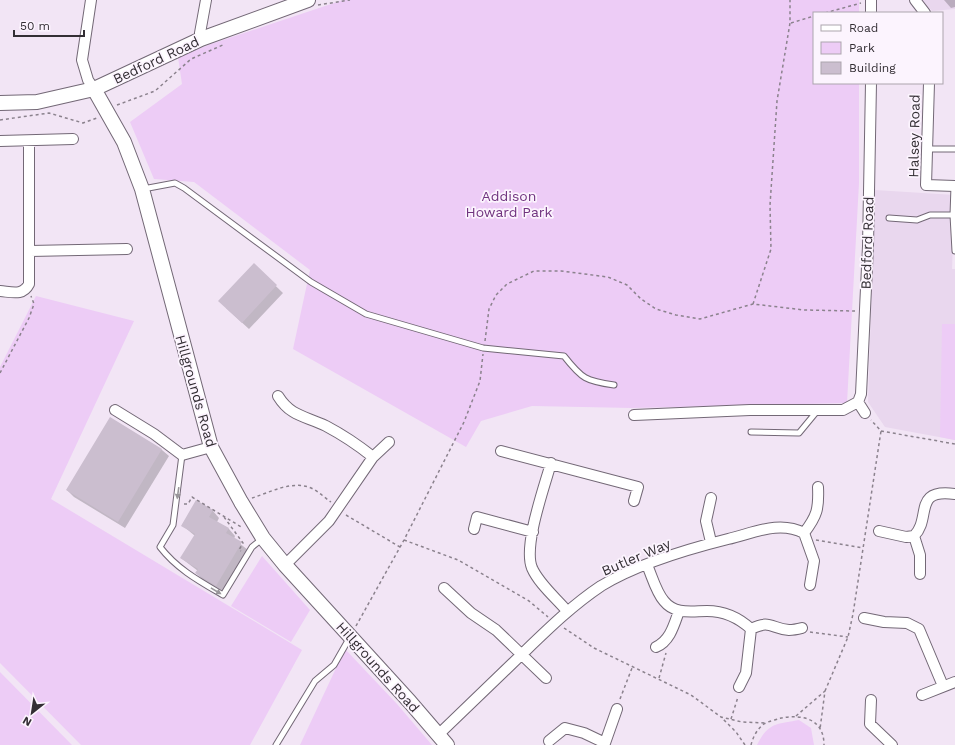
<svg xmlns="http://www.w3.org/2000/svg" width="955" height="745" font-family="'Work Sans',sans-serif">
<rect width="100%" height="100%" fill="#f2e5f5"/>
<!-- built -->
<path fill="#e9d7ee" d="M922,0H955V9L932,11Z
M875,190L955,195L952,269H955V440L885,427L868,402Z"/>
<!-- green -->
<path fill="#edccf6" d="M343,0H859V13H814V83H859V183L847,403L632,408L532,406L481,421L466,447L293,349L310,270L194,182L154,179L130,122L182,84L178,57L211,44Z
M36,296L134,321L51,499L302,650L250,745H81L0,663V367Z
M942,324H955V440L940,437Z
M262,556L310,610L291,642L231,606Z
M345,649L397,704L432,745H300Z
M0,672L72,745H0Z
M799,720L811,728L814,745H757C768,723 776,724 799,720Z"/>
<!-- shadow -->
<path fill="#0003" d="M944,0H955V7L951,8Z
M254,265L283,293L249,329L226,308Z
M111,419L162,450L169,456L125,528L74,497L67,490Z
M197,502L213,511L219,518L217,522L229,529L235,536L234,539L248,550L223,592L203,580L196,573L198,571L181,558L195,536L182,525Z"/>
<!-- building -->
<path fill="#cbbecf" d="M254,263L277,285L242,323L218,301Z
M110,417L162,449L118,522L66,490Z
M196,500L213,510L209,517L229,528L226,533L242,542L216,586L195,573L198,569L180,558L195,534L181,526Z"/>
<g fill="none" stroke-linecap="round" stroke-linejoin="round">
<defs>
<path id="lane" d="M927,149H955
M143,189L175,183L184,188L311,282L366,314L483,348L564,356C582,379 586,381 614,385
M953,215L955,251
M889,218L917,220L930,215H953L954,186
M751,432L799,433L818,410
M182,455L173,525L160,547C177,569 199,581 223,595L252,547L263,538
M276,745L315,681L334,665L350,637"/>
<path id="street" d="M91,0L82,60L88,80L94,89
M871,0V13
M915,0L925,13
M201,39L200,33L206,0
M929,83L926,185L955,186
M0,141L73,139
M30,251L127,249
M0,291C12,292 23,296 29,284V141
M278,396C291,417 306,416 326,426C343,435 358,445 373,457
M115,410L154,434L182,455L211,447
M865,413L858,402L861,394L868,246L871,83
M634,415L750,410H843L858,402
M501,451L638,487L634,501
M551,463C544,488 523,546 532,568C539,584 556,598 567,611
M474,529L477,517L533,532
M879,531L906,537L914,536C932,518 912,488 955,494
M804,533C817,516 819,509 818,487
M914,536L920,555V574
M711,542L706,521L711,498
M285,565L329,521L373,457L389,442
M647,565C652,576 656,592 664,601C675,615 692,611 707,611C724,611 739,618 751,629L746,673L739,687
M444,588L471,613L496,630L546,678
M864,618L884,622L907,623L919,629L943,686
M751,629C770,619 772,629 789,630C793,630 798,629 802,628
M656,647C670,641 674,625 679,611
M922,695L955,682
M871,700L870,724L892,745
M438,735C465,709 492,683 519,657C545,632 571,606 601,586C637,564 688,549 728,539C754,533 779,520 804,533L814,561L810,585
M549,741L565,728L584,733L605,743L604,745
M605,743L617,709"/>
<path id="secondary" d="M94,89L124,142L142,189L211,447L241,502L263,538L285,565L410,702L447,745
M0,103L37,102L94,89L201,39L308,0"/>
</defs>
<!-- lane casing -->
<use href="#lane" stroke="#736876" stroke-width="7"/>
<!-- street casing -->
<use href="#street" stroke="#736876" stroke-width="12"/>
<!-- secondary casing -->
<use href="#secondary" stroke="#736876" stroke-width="16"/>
<!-- path -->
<path stroke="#8b828d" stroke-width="1.5" stroke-dasharray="3 3" stroke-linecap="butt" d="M318,5L350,0
M825,13L861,3
M791,23L814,16
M117,105L155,91L191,59L225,44
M0,120L49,113L83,123L97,118
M753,304L771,249L770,205L777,101L790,23V0
M485,341L489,309L496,295L507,284L534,271H561L608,277L627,285L641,299L656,309L676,315L700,319L753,304L804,310L855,311
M0,373L29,318L34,304L31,296
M881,431L955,444
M252,498C271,492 294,479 313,489C319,492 325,498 331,502
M184,504H188L192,497L243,528
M346,515L400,547
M224,517L243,543L239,550L241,551
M404,540L458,560L529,601L548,617
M816,540L863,548
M356,626L404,540L464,422L480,381L483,354
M564,628L594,648L691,695L721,717
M810,632L848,637
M659,678L666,653
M825,691L848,637L853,614L881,431L871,420
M620,699L632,668
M796,716L825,691L820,729
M731,719L738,697
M745,745L736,732L721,717L742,722L765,723
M751,745C753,737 757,729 764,724C768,721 776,720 781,718C803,714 824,719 824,745"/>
<!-- lane -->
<use href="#lane" stroke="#fff" stroke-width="5"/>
<!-- street -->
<use href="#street" stroke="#fff" stroke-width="10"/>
<!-- secondary -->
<use href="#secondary" stroke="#fff" stroke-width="14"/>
</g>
<!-- one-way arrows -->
<defs><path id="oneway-solid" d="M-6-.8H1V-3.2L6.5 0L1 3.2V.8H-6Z"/></defs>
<g fill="#99969a">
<use href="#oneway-solid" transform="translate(178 493) rotate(98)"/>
<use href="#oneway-solid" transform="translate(216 591) rotate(31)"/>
</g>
<g text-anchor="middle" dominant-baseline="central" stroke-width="3.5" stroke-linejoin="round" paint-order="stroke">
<!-- street labels -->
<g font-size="14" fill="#332e34" stroke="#fcf4fe">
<text transform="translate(156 60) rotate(-25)">Bedford Road</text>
<text transform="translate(914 136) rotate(-89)">Halsey Road</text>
<text transform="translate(867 243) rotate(-88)">Bedford Road</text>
<text transform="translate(196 391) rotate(74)">Hillgrounds Road</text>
<text transform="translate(636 557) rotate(-23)">Butler Way</text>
<text transform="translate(378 667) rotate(48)">Hillgrounds Road</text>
</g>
<!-- park labels -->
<g font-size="14" fill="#70337f" stroke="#fcf4fe">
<text x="509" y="196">Addison<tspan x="509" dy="16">Howard Park</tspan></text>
</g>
</g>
<!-- legend -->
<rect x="813" y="12" width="130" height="72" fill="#fcf4fe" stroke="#aca5ad"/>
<rect x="821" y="25" width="20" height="6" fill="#ffffff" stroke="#aca5ad"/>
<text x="849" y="32" font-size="12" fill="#332e34">Road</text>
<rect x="821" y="42" width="20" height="12" fill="#edccf6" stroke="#aca5ad"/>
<text x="849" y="52" font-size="12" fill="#332e34">Park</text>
<rect x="821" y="62" width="20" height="12" fill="#cbbecf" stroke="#aca5ad"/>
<text x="849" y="72" font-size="12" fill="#332e34">Building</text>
<!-- north arrow -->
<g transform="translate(32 713) rotate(210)" stroke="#fcf4fe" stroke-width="3" paint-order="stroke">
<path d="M0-3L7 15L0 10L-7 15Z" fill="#332e34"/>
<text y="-6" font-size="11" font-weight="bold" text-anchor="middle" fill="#332e34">N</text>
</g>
<!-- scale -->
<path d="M14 30v6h70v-6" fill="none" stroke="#332e34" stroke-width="2"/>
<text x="20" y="30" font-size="12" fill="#332e34" stroke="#fcf4fe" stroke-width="3" paint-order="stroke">50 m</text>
</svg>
